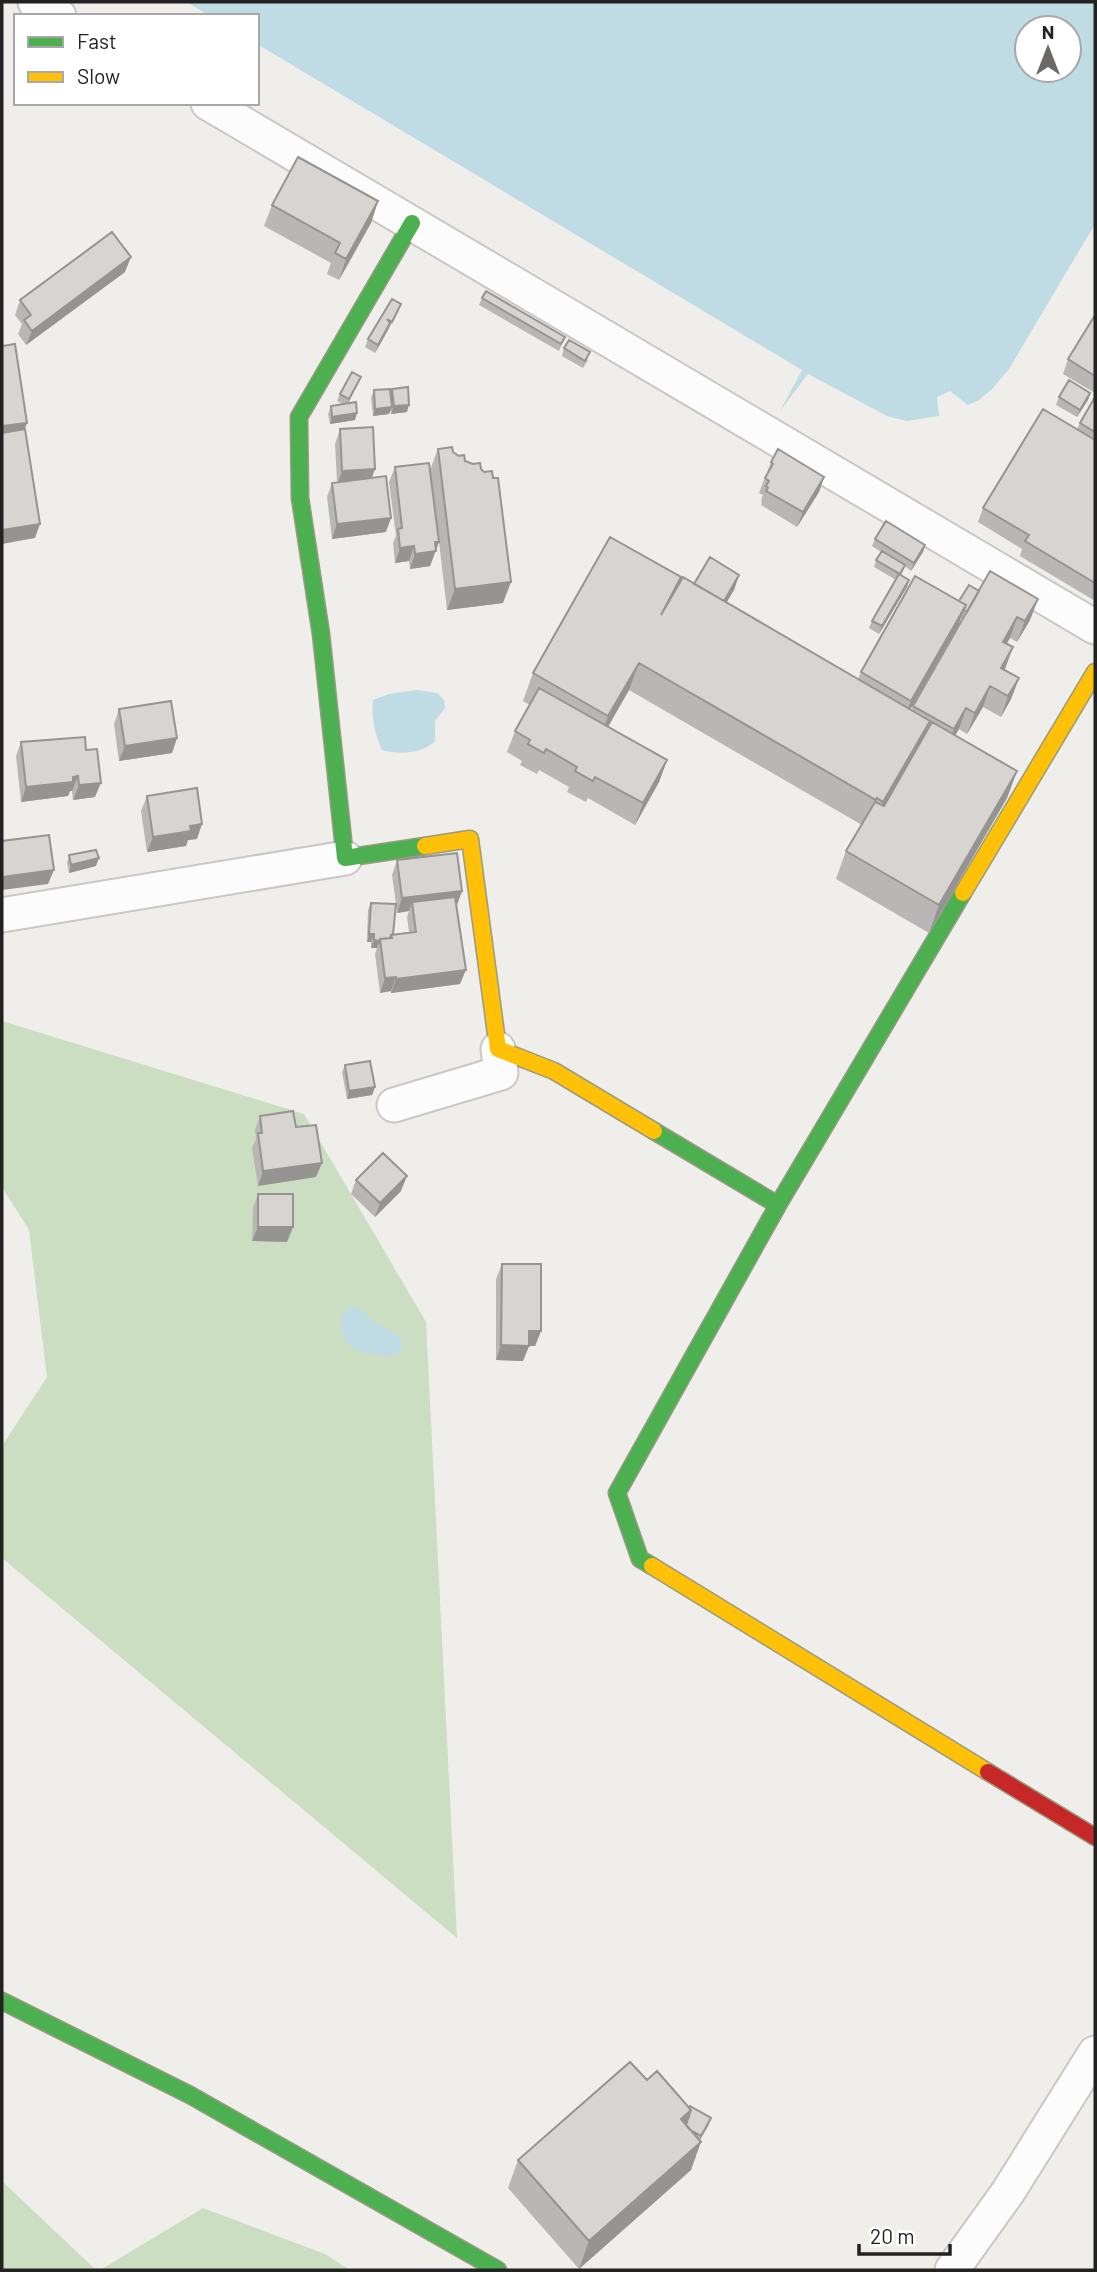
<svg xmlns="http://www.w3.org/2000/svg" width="1097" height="2272" font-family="Barlow,sans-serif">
<rect width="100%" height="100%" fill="#f0eeeb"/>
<!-- forest -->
<path fill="#cbdec1" d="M2,1021L304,1114L426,1322L457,1938L2,1558V1446L47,1377L29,1230L2,1187Z
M2,2182L4,2183L96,2270H2Z
M203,2208L325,2254L350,2270H100Z"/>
<!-- water -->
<path fill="#bfdbe3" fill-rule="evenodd" d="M187,2H1095V224L1009,369L993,388L979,400L968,405L950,391L937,397L939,416L906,421L887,416L808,374L780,411L802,370L257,44V16H210ZM1027,28H1069V70H1027Z
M417,690L437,693L444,700L445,708L435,721V741C422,754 399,755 382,750C375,733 371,719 373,700L389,694Z
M352,1306L364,1311L372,1320L400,1337L403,1348L394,1356C364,1355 339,1352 341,1316Z"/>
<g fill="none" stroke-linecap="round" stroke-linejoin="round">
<defs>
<path id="street" d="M35,2L59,16
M208,103L1095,627
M2,915L345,858
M394,1105L501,1073L498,1049
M952,2270L1008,2192L1095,2053"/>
<path id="fast" d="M412,223L299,417L300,498L321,634L345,858L425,846
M654,1131L778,1205
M652,1566L640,1559L617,1493L778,1205L963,893
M2,2001L190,2095L498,2270"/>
<path id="slow" d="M425,846L470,839L498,1049L554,1071L654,1131
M963,893L1095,672
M652,1566L988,1772"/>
<path id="jam" d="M988,1772L1095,1837"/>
</defs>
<!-- street casing -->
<use href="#street" stroke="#c9c8c7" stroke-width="37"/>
<!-- fast casing -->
<use href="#fast" stroke="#999a82" stroke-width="19"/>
<!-- slow casing -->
<use href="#slow" stroke="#999a82" stroke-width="19"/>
<!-- jam casing -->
<use href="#jam" stroke="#999a82" stroke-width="19"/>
<!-- street -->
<use href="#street" stroke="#fdfcfc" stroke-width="33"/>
<!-- fast -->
<use href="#fast" stroke="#4caf50" stroke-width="16"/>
<!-- slow -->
<use href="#slow" stroke="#ffc107" stroke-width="16"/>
<!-- jam -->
<use href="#jam" stroke="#c62828" stroke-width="16"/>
</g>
<!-- wall -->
<path fill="#b9b6b5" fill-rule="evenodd" d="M378,201L371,223L339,280L327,274L331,263L264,226L272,205Z
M125,272L26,345L18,334L22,324L15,315L20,300Z
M482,298L565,337L559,351L479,305Z
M401,304L398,312L375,353L365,347L368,339Z
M1095,315V393L1063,374L1068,359Z
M564,348L588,360L583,368L562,356Z
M361,377L348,404L355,420L330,424L328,414L331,406L343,404L337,401L340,394Z
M392,389L407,412L391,414V410L389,414L373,416L371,398L374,390L391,392Z
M1090,393L1088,400L1077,417L1056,405L1059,397Z
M1095,397V601L1020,556L1022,549L978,522L983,508L1077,429L1080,423Z
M340,429L372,478L386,532L332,539L327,497L332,483L337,482L335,444Z
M438,449L453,452L465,461L503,603L447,610L439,542L430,566L410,569L409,561L395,563L393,543L396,536L389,482L395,467L430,470Z
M771,462L824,477L819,492L797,527L761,505L762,502L761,501L763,495L759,493Z
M875,539L925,545L923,552L911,571L905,566L901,575L909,580L907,587L879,634L869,628L872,621L896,580L874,567L876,560L881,552L872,546Z
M739,575L734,590L726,602L858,679L861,672L959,601L979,591L1038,599L1030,620L1017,642L1010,638L1006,644L1004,670L1019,678L1011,699L1001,717L983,707L967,734L959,729L955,735L1017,771L1007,798L929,933L836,879L846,851L862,825L629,690L608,727L667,760L659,782L635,825L588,798L586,802L567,792L569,787L539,770L537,774L520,765L522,761L507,752L515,731L530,705L523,701L533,673L678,587ZM961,618L963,619L911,710L910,709L958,626Z
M119,709L177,738L172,753L119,761L114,724Z
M21,742L86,750L95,797L73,800L72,791H70L68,796L21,802L16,756Z
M147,796L197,839L188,840L186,846L147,852L141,811Z
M69,855L96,866L69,873L67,863Z
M397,860L462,891L456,906L460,984L391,993V991L380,993L375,954L377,948H371V942H367L368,910L371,903L396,904L392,875ZM396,904L397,913L409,911L407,917L409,932L393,934Z
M345,1065L375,1087L372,1095L347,1099L342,1072Z
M260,1116L296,1127L316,1177L258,1186L252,1148L256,1139L255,1130Z
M356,1180L401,1191L375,1217L351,1194Z
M258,1194L287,1242L252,1241L253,1208Z
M502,1264L541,1331L535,1346H529L523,1361L496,1360V1279Z
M689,2108L711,2118L708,2126L700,2140L691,2170L579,2269L508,2188L518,2160Z"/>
<!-- shaded-wall -->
<path fill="#969493" d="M378,201L371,223L339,280L346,259Z
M131,257L125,272L26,345L32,331Z
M390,323L388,330L375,353L378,345Z
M361,377L358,384L346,406L349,399Z
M1090,393L1088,400L1077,417L1080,410Z
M409,405L407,412L391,414L394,406Z
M392,407L389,414L373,416L375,409Z
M357,413L355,420L330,424L332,417Z
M27,423L19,444L2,447V426Z
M375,469L370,484L337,486L342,471Z
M824,477L819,492L797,527L803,512Z
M391,518L386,532L332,539L337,524Z
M40,524L35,538L2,544V530Z
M435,542H439L430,566L410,569L415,554Z
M925,545L923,552L911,571L914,563Z
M414,546L409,561L395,563L400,548Z
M739,575L734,590L718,617L723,602Z
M909,580L907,587L879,634L882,626Z
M511,582L503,603L447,610L455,589Z
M1038,599L1030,620L1017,642L1025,621Z
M966,605L958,626L903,722L911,701Z
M1017,617L1010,638L995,663L1003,642Z
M1013,647L1005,669L993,689L1001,668Z
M639,663L629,690L598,744L608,716Z
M1019,678L1011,699L1001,717L1008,696Z
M990,686L983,707L967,734L975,713Z
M966,708L959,729L946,751L954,729Z
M930,721L920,748L873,829L883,802Z
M177,738L172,753L119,761L125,746Z
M667,760L659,782L635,825L643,803Z
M1017,771L1007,798L929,933L939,905Z
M78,776L72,791H70L68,796L21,802L26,787Z
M101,783L95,797L73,800L79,785Z
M202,824L197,839L188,840L186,846L147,852L153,837L190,826Z
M99,858L96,866L69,873L71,865Z
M54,870L48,884L2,890V877Z
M462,891L457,905L413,911L412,902L409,911L397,913L402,898Z
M369,934H374L371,942H367Z
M374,940L380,941L377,948H371Z
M466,970L460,984L391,993L396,979Z
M396,977L391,991L380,993L385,978Z
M375,1087L372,1095L347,1099L349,1091Z
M322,1163L316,1177L258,1186L263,1171Z
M407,1176L401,1191L375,1217L380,1203Z
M258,1227H293L287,1242L252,1241Z
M529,1331H541L535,1346H529L523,1361L496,1360L501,1345Z
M691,2110L681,2137V2119Z
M711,2118L708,2126L698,2143L701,2136Z
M701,2142L691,2170L579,2269L589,2241Z"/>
<!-- building -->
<path fill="#d7d4d2" stroke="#969493" stroke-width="2" d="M298,157L378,201L346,259L335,253L340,243L272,205Z
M112,232L131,257L32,331L24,320L31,315L20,300Z
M486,291L565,337L561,344L482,298Z
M392,299L401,304L392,322L387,319L390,323L378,345L368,339Z
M1095,315V376L1068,359Z
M569,340L590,352L585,361L564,348Z
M15,344L27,423L2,426V346Z
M352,372L361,377L349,399L340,394Z
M1069,380L1090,393L1080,410L1059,397Z
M408,387L409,405L394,406L392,389Z
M390,389L392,407L375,409L374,390Z
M1095,397V432L1080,423Z
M356,402L357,413L332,417L331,406Z
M1043,409L1095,440V583L1025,541L1029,535L983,508Z
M373,427L375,469L342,471L340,429Z
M25,429L40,524L2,530V433Z
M452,447L453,452L459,456L464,455L465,461L473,464L480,463L481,469L484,472L492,471L493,478H498L511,582L455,589L438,449Z
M778,449L824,477L803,512L766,491L768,488L766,486L769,481L765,478L773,464L771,462Z
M429,463L439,542H435L436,551L415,554L414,546L400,548L398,529L402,528L395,467Z
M386,476L391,518L337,524L332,483Z
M886,521L925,545L914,563L875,539Z
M610,537L681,577L661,615L683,577L930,721L883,802L877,798L876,800L639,663L608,716L533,673Z
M882,551L905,565L900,574L876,560Z
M710,557L739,575L724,601L694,584Z
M990,571L1038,599L1025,621L1017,617L1003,642L1013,647L1001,668L1019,678L1008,696L990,686L975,713L966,708L954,729L913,706Z
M899,574L909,580L882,626L872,621Z
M915,576L966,605L911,701L861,672Z
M969,585L979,591L967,612L964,610L966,605L959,601Z
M539,688L667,760L643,803L595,777L593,781L575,771L577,767L546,749L544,753L528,744L530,740L515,731Z
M171,701L177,738L125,746L119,709Z
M932,722L1017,771L939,905L846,851L875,802L884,806Z
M85,737L86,750L97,749L101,783L79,785L78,776L73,777V782L26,787L21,742Z
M197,788L202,824L190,826L191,831L153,837L147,796Z
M49,835L54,870L2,877V841Z
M96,850L99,858L71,865L69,855Z
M457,853L462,891L402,898L397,860Z
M455,897L466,970L396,979V977L385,978L380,939L392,938L391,935L416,932L412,902Z
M371,903L396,904L393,934L391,935L390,938L380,939V941L374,940V934H369Z
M370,1061L375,1087L349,1091L345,1065Z
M293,1111L296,1127L316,1125L322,1163L263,1171L258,1133H262L260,1116Z
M383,1153L407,1176L380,1203L356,1180Z
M258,1194H293V1227H258Z
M502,1264H541V1331H529V1346L501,1345Z
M630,2062L647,2080L657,2071L691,2110L681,2119L701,2142L589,2241L518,2160Z
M690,2106L711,2118L701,2136L690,2130L686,2125L691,2110L689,2108Z"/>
<!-- border -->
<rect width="1097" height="2272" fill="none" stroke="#222222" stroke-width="7"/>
<!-- legend -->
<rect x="14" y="14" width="245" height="91" fill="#ffffff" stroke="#a7a7a7" stroke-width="2"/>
<rect x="28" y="37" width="35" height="10" fill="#4caf50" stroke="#a7a7a7" stroke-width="2"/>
<text x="77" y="49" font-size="21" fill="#222222">Fast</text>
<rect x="28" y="72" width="35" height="10" fill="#ffc107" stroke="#a7a7a7" stroke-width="2"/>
<text x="77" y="84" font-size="21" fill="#222222">Slow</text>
<!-- north arrow -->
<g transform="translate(1048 49)"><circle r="33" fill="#ffffff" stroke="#a7a7a7" stroke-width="2"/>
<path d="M0-5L12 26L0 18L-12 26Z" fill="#6a6968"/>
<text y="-10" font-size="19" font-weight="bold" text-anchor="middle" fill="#222222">N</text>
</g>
<!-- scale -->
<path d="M859 2244v10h91v-10" fill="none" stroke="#222222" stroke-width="3.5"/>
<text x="870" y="2244" font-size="21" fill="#222222" stroke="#ffffff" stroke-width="5" paint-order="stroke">20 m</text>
</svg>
